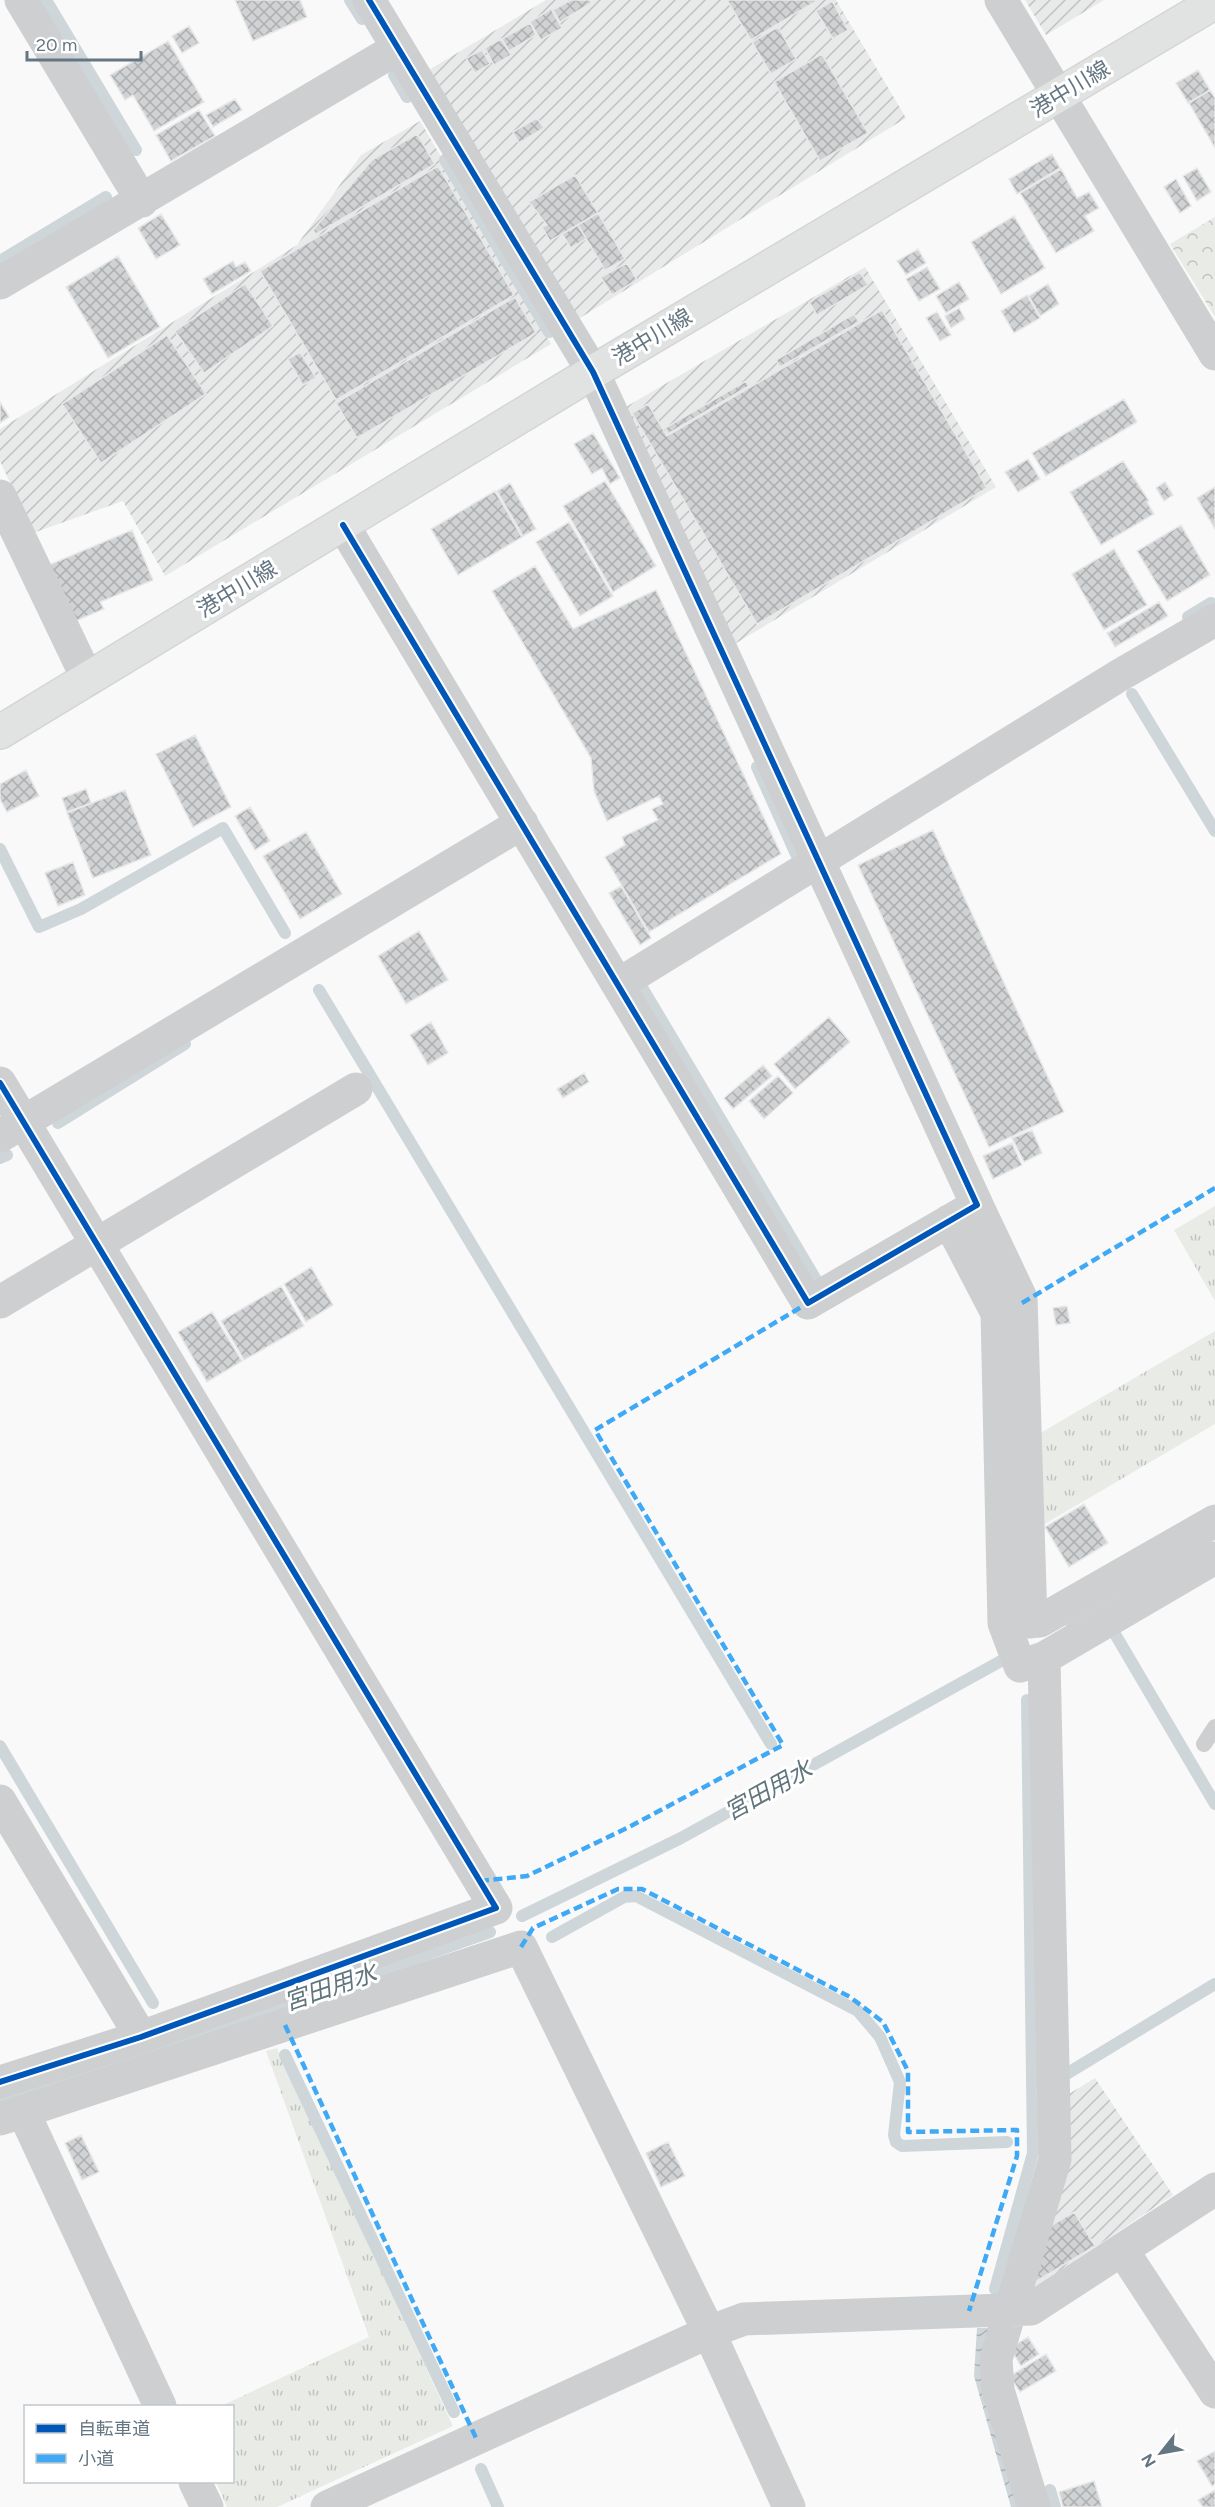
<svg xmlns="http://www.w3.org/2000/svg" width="1215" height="2507" font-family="Figtree,'Noto Sans JP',sans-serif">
<defs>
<pattern id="industrial-furrows" width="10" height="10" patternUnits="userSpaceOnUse" patternTransform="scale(1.5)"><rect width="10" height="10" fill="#e8e9e9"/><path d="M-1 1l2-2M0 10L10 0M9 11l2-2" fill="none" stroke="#c0c1c2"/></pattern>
<pattern id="grass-tufts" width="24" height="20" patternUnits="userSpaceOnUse" patternTransform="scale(1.5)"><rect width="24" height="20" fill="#e8ebe6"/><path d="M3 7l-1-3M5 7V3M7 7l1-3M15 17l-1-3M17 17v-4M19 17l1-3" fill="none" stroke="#c0c3c0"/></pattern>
<pattern id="park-crowns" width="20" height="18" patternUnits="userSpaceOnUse" patternTransform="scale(1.5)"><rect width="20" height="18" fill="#e8ebe6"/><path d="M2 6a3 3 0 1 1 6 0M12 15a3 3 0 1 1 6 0" fill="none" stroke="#c0c3c0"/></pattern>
<pattern id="water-waves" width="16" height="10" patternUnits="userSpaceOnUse" patternTransform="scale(1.5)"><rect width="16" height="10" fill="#ced6d9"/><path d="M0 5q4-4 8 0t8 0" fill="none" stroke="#abb2b5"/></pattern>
<pattern id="building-cross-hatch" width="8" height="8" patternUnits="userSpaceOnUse" patternTransform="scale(1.5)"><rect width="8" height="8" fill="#d0d2d3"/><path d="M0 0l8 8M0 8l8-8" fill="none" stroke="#acafb1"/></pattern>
</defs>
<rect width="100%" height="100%" fill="#f9f9f9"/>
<!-- industrial -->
<path fill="url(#industrial-furrows)" d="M546,0H836L906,118L575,321L427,71Z
M1025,0H1104L1046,35Z
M420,121L551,344L165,576L123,501L33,533L0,461V429L297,245L361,155Z
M865,267L996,487L733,645L624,408Z
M1095,2078L1173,2195L1034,2288L1025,2284L1064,2097Z"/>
<!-- grass -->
<path fill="url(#grass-tufts)" d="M1215,1206V1301L1174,1230Z
M1215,1331V1424L1038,1528L1037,1435Z
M277,2048L453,2426L277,2507H227L216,2482H232V2406H221L369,2337L266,2051Z"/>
<!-- park -->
<path fill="url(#park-crowns)" d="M1215,217V317L1170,244Z"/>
<!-- water -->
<path fill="url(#water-waves)" d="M977,2328H991L1023,2507H1011L974,2376Z"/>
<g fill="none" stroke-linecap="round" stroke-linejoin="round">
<!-- stream -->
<path stroke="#ced6d9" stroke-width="12" d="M46,0L136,150
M350,0L362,19
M394,75L407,97
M445,160L549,332
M0,261L106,197
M1188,617L1211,603
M1132,694L1215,831
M757,767L796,854
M0,849L39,927L81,909L223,828L285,933
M643,989L815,1278
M319,990L771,1744
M58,1123L185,1044
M0,1158L7,1155
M1071,1622L1126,1591
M1115,1634L1215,1804
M0,1746L153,2003
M522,1916L681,1838L1010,1656
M552,1937L624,1897L636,1896L858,2011L880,2037L900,2082L894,2135L896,2142L902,2146L1007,2142
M285,2055L454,2412
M1063,2076L1215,1984
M0,2101L176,2043L490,1932
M995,2289L1033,2153L1027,1700
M481,2469L498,2507
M1050,2490L1055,2507"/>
</g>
<!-- building -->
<path fill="url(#building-cross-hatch)" stroke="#e8e8e8" stroke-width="1.5" d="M235,0H300L307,17L253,41Z
M571,0H589L591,3L560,22L553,10Z
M727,0H818L751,40Z
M832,1L848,30L833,39L816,11Z
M551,9L562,28L541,40L530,22Z
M530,23L536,35L509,51L502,39Z
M189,26L199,43L182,53L172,36Z
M778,27L796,59L771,74L752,42Z
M501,39L511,55L494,65L485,48Z
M168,41L204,102L154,131L133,95L125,100L110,75Z
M482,50L490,64L475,73L466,58Z
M822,54L868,133L820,161L774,82Z
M1198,70L1210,90L1188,103L1176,83Z
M1210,90L1215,98V148L1189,103Z
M235,99L242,110L213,127L206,115Z
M199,110L215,136L171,161L156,135Z
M537,118L544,128L519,143L513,132Z
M417,134L435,164L316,234L313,230L372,160Z
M1052,154L1060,168L1017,194L1009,179Z
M438,166L514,295L336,400L260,271Z
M1197,168L1211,192L1197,201L1183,176Z
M1061,169L1077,198L1089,192L1099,208L1085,216L1094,231L1056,253L1020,193Z
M575,175L598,213L550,241L542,227L547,225L529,202Z
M1176,179L1191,206L1180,213L1164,187Z
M598,213L625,259L605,270L578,225Z
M161,214L180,245L156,259L138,228Z
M1014,216L1045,268L1001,294L971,242Z
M578,225L586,239L571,248L562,234Z
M918,249L926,263L906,275L897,261Z
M118,256L160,327L108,358L66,287Z
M233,261L236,267L245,262L251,271L212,294L203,279Z
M627,263L637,280L612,295L601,277Z
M927,267L940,289L919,301L906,279Z
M860,272L868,285L817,315L809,302Z
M959,282L969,299L946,313L936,296Z
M245,284L273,326L204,373L175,331Z
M1048,284L1059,304L1040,316L1029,296Z
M1027,295L1040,318L1014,333L1001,311Z
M515,297L536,333L357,438L336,403Z
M959,308L965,319L951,328L945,316Z
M882,310L987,488L757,624L632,413L648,404L667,436Z
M937,312L951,335L940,341L926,318Z
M854,314L859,322L780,367L776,360Z
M167,335L206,394L101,463L62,404Z
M300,352L316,378L303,385L288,359Z
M746,381L749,386L668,434L665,428Z
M1124,399L1137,422L1046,476L1032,453Z
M0,402L9,417L0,423Z
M593,433L620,478L610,484L602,468L592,474L574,444Z
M1028,459L1040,479L1018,492L1005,472Z
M1123,461L1149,501L1147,502L1154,514L1101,545L1070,492Z
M605,481L656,566L613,592L563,506Z
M1165,482L1173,495L1164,501L1156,488Z
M510,483L536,529L523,536L497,491Z
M1215,487V529L1197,498Z
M495,491L522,537L458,575L431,529Z
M569,522L613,596L580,616L536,542Z
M1181,525L1210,575L1167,601L1137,551Z
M132,530L153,580L100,602L104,609L73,622L49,565Z
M1114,549L1147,605L1104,630L1072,574Z
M535,566L573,629L656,590L781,854L649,932L605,857L625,845L622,837L658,820L652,809L663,804L659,796L607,821L594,791L591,758L492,591Z
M1159,602L1168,616L1115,647L1107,633Z
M195,735L231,807L193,827L156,754Z
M26,770L39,796L7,812L0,799V784Z
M86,789L91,803L67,812L62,798Z
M125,790L151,855L93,878L67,813Z
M250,807L270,841L255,850L235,816Z
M933,830L1064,1112L989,1147L858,865Z
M306,832L342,894L300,919L263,856Z
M73,862L85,895L58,906L45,873Z
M621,886L651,938L640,945L609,893Z
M419,931L448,980L406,1004L378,956Z
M829,1017L850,1042L795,1089L774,1064Z
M431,1022L448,1053L428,1065L410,1035Z
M763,1065L772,1076L733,1109L724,1098Z
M584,1073L589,1082L563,1098L557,1089Z
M778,1076L793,1093L764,1119L749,1101Z
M1032,1130L1042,1153L1024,1162L1012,1138Z
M1012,1143L1022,1165L993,1179L983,1156Z
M311,1267L333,1305L306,1322L284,1284Z
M281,1286L304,1326L244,1360L221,1321Z
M1067,1306L1070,1323L1056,1325L1053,1308Z
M212,1312L242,1361L207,1382L178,1332Z
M1084,1504L1108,1543L1069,1567L1045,1527Z
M81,2135L99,2172L82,2180L65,2143Z
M668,2142L685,2176L661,2187L646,2153Z
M1074,2212L1095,2246L1035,2282L1045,2229Z
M1028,2337L1039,2354L1021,2366L1010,2348Z
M1046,2354L1056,2371L1020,2392L1010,2376Z
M1215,2451V2484L1212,2486L1197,2461Z
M1094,2481L1102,2507H1063L1059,2492Z
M1215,2490V2507H1203L1198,2500Z"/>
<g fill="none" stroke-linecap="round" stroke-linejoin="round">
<defs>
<path id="secondary" d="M0,732L593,372L1215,2"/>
</defs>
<!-- secondary casing -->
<use href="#secondary" stroke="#d5d6d7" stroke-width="36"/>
<!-- lane -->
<path stroke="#cecfd0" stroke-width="16" d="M1204,1744L1215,1727"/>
<!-- street -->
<path stroke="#cecfd0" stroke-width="33" d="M21,0L142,201
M1001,0L1215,354
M0,283L398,48
M0,496L88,680
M343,525L808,1303L977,1205L593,372L369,0
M619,984L1120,675L1215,620
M0,1083L496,1908L141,2037L0,2082
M0,1136L522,823
M977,1205L1021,1298L1031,1622
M949,1221L997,1313L1004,1623L1020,1666L1044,1658
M0,1302L356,1089
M1012,1623L1040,1621L1215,1521
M0,1801L141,2037
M23,2111L160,2406
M0,2119L521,1947L709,2332L789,2507
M1123,2251L1215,2392
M195,2482L207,2507
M327,2507L709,2332L744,2319L1031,2309L1215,2189
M1034,2507L998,2390L996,2359L1055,2159L1044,1658L1215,1558"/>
<!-- secondary -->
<use href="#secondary" stroke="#e1e2e2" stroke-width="33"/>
<!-- quiet -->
<path stroke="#3fa9f5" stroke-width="4.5" stroke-dasharray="9 4.5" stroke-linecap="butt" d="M1022,1303L1215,1188
M480,1881L527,1876L627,1828L783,1745L595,1430L808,1303
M521,1947L533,1928L618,1889H642L850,1997L883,2022L908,2071V2132L1017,2130V2156L969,2311
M285,2025L476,2438"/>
<defs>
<path id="cycleway" d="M343,525L808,1303L977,1205L593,372L369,0
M0,1083L496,1908L141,2037L0,2082"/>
</defs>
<!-- cycleway casing -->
<use href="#cycleway" stroke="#fff" stroke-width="10"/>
<!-- cycleway -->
<use href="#cycleway" stroke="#0057b8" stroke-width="6"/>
</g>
<g text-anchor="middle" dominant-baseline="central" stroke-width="6" stroke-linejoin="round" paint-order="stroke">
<!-- street labels -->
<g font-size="22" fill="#657683" stroke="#fff">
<text transform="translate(1070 89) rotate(-31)">港中川線</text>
<text transform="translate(652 337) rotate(-31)">港中川線</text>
<text transform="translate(237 589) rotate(-31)">港中川線</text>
</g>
<!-- water labels -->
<g font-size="24" font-style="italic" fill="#60757c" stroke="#fff">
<text transform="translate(768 1790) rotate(-29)">宮田用水</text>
<text transform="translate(330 1987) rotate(-19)">宮田用水</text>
</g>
</g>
<!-- legend -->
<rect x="24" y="2405" width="210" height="78" fill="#ffffff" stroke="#c1c8cd" stroke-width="1.5"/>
<rect x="36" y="2424" width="30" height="9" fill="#0057b8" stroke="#c1c8cd" stroke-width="1.5"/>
<text x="78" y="2435" font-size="18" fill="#657683">自転車道</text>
<rect x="36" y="2454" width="30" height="9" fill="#3fa9f5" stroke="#c1c8cd" stroke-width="1.5"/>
<text x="78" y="2465" font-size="18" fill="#657683">小道</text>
<!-- north arrow -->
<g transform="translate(1161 2453) rotate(239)" stroke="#ffffff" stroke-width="4.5" paint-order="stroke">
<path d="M0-4.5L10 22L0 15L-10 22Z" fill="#657683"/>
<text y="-9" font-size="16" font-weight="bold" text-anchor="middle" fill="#657683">N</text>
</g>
<!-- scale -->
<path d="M27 51v9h114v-9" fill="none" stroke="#657683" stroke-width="3"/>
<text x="36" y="51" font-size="18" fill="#657683" stroke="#ffffff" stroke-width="4.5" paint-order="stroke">20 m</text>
</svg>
